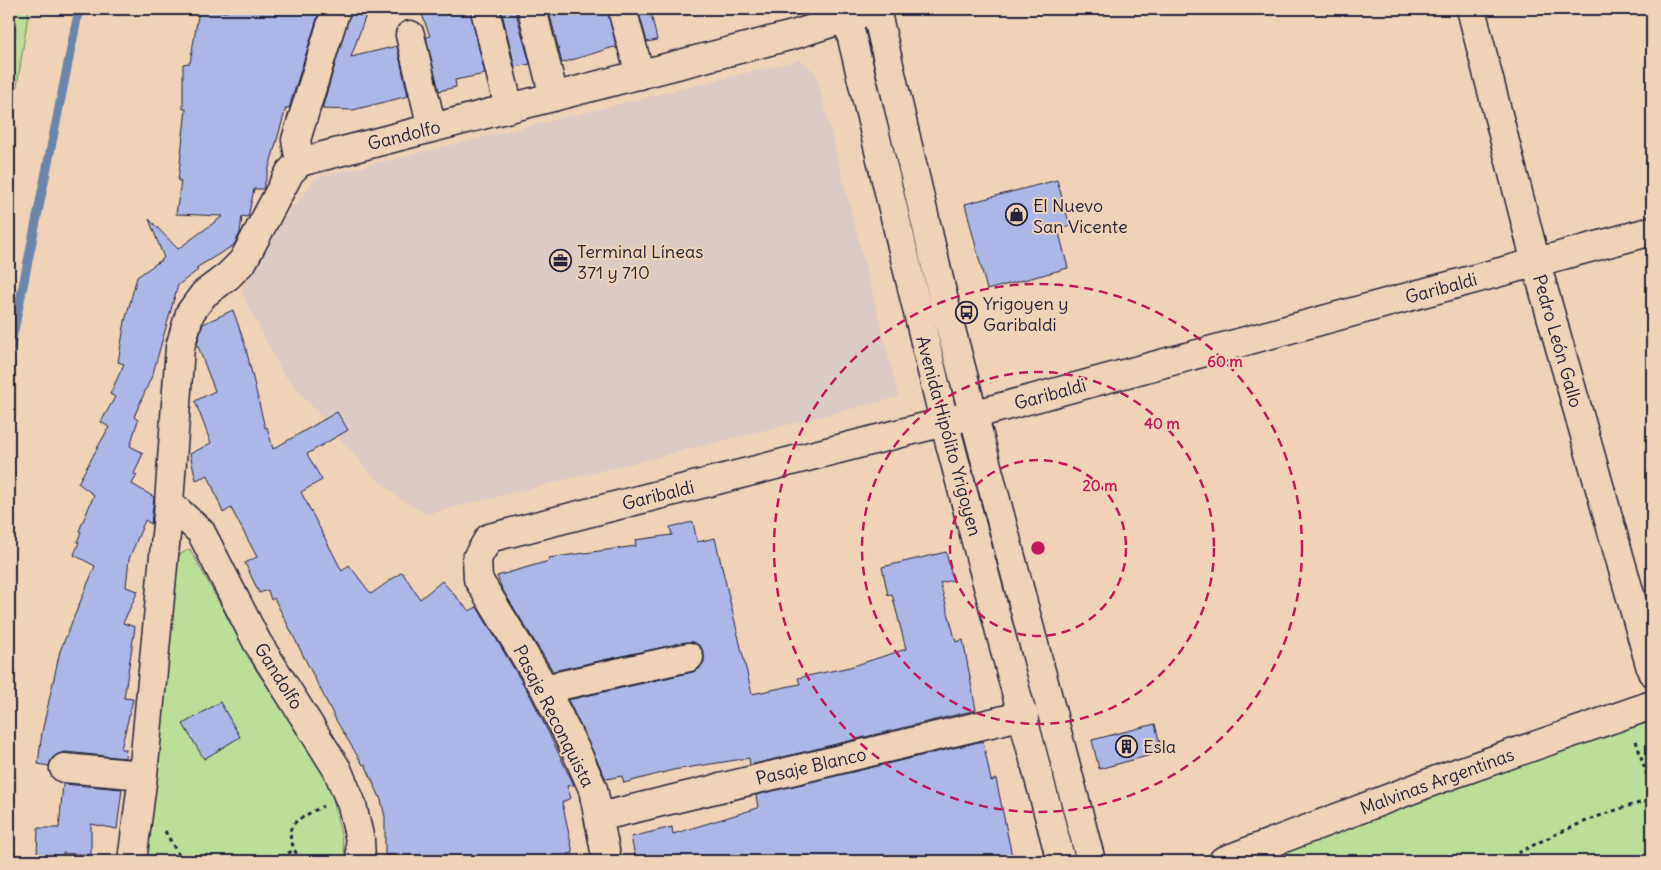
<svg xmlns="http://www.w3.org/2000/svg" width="1661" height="870" font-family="Delius,sans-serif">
<rect width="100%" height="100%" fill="#f0d2b6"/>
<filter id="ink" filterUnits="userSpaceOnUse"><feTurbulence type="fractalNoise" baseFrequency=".02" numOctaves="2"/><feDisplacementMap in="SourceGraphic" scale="10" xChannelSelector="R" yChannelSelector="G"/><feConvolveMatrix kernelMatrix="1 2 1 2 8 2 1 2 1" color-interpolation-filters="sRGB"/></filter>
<g filter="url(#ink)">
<!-- built -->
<path fill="#dccac5" d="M800,60L816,74L899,397L427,514L403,501L370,473L283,373L241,292L276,229L316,178Z"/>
<!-- green -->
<path fill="#bbde99" stroke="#6e806a" d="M9,9H29L9,137Z
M190,549L256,670L328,776L345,853V861H142L179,555Z
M1652,717V861H1256L1620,728Z"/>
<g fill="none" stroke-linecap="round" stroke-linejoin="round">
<!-- stream -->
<path stroke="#6a86ab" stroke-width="9" d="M9,355L79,9"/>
</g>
<!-- building -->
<path fill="#acb7e7" stroke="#22223b" d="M227,9H320L289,108H286L263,189H254L248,217L242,216L240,233L234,245L196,268L198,270L178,285L153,373L134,417L138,420L130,446L143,453L134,474L137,475L132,484L154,497L151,524L145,520L129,559L126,587L138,591L123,623L135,627L124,698L133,699L121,749H126L125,758L65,752L58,754L52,759L49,766L38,764L42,732L60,651L95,566L74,555L79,542H77L81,532L79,531L94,495L78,483L109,427L101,422L115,397L110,394L124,364L118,362L125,321L137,277L164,258L149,219L178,249L223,216L176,214L181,181H178L186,109H183V64L190,63L199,10L227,12Z
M351,9H368L351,57L397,46L408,96L353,110L322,109Z
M420,9H470L485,74L455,80L456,87L439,91L426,37L430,36Z
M501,9H515L530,64L515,67Z
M557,9H607L617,49L614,47L562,63L549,11Z
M638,9H650L657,40L647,42Z
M1057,180L1070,226L1058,229L1068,268L987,290L965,204Z
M233,310L245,345L265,428L267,427L273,449L337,412L348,430L307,454L322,480L301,492L342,571L349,565L371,594L402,572L420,599L442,581L469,611L477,607L531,697L574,785L567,786L571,798L562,802L573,853L568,854L569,861H399V855H385V817L381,800L365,764L363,765L337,722L274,598L271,600L268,590L259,593L245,563L257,557L231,508L223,513L208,475L196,480L190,454L211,443L195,401L215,391L197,344L203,324Z
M693,522L697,542L715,538L752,694L800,684L798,678L850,667L906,649L892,594L888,595L882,567L946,552L953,580L940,583L956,642L963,640L976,710L750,765L749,758L673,770L624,783L622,776L606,779L568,700L693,672L699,669L704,662V654L701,647L694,642H686L553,671L502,589L497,576L549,561L548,558L636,546L635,540L672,535L670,527Z
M220,702L240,737L204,759L183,724Z
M1155,724L1162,752L1099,769L1092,740Z
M983,741L991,781L996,779L1013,861H943L940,857L926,861H636L631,837L672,827L673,834L758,808L756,795Z
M63,784L122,789L117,829L91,824V855L63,853V858L37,857L38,828H59Z"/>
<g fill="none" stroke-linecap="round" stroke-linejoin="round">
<defs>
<path id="street" d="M532,9L554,97
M622,9L640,75
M1471,9L1536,263L1652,672
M485,10L509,108
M410,35L432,128
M300,162L296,140L336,9
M169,503L201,532L257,642L337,769L352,805L360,840L361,861
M545,689L689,657
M64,768L143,775
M599,817L1024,715
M132,861L143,775L169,503L180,347L190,313L204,294L228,276L243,261L290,172L300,162L793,35L875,9
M607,861L593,789L577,753L545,689L478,579L477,558L489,538L972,415L1652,231
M1223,861L1442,778L1652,705"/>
<path id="primary" d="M845,9L944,421L1061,861
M876,9L948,318L1091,861"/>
</defs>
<!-- street casing -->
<use href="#street" stroke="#22223b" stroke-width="31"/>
<!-- primary casing -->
<use href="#primary" stroke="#22223b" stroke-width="31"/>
<!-- path -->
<path stroke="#22223b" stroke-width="3" stroke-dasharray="4 4" stroke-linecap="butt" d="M1636,741L1652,791
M165,831L182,861
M274,861L294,850
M300,861C281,824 290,824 323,806
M1504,861C1548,836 1603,811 1652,800"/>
<!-- street -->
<use href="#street" stroke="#f0d2b6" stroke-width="28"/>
<!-- primary -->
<use href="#primary" stroke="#f0d2b6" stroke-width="28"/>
</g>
</g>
<!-- distance rings -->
<g fill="none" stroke="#c2185b" stroke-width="2.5" stroke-dasharray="9 6">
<circle cx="1038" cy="548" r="88"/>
<circle cx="1038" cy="548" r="176"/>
<circle cx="1038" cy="548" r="264"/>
</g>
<!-- icons -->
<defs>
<symbol id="shop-ring" viewBox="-11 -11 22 22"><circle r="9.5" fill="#f0d2b6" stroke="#22223b" stroke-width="1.5"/><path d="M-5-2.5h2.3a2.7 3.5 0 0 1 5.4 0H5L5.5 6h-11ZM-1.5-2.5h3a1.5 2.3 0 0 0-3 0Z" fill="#22223b"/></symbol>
<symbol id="office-ring" viewBox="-11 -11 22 22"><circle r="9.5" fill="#f0d2b6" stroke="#22223b" stroke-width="1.5"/><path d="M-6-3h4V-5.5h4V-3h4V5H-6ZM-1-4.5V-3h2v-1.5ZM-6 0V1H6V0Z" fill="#22223b"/></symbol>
<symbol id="bus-ring" viewBox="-11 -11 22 22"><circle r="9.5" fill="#f0d2b6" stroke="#22223b" stroke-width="1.5"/><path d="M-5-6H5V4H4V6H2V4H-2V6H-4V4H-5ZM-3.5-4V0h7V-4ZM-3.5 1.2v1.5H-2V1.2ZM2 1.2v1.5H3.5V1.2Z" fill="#22223b"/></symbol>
<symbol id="building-ring" viewBox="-11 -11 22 22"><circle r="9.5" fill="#f0d2b6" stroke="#22223b" stroke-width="1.5"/><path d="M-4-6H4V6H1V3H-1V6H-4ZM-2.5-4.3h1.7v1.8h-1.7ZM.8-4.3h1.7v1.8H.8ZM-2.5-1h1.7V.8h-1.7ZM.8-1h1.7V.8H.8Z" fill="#22223b"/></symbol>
</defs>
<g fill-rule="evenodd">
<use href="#shop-ring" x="1004" y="202" width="25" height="25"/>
<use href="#office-ring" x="548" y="248" width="25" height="25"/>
<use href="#bus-ring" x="954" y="300" width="25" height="25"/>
<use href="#building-ring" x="1114" y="734" width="25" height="25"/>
</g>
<g text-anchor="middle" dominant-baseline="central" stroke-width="4" stroke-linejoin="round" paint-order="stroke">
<!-- street labels -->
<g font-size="18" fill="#22223b" stroke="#f0d2b6">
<text transform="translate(404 135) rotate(-14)">Gandolfo</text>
<text transform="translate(1441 288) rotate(-15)">Garibaldi</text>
<text transform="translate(1558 341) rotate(74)">Pedro León Gallo</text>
<text transform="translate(1050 394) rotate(-15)">Garibaldi</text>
<text transform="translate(949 436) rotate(75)">Avenida Hipólito Yrigoyen</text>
<text transform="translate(658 495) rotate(-14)">Garibaldi</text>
<text transform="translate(279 676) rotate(58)">Gandolfo</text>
<text transform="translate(554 716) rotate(63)">Pasaje Reconquista</text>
<text transform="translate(811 766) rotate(-13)">Pasaje Blanco</text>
<text transform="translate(1437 781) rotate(-20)">Malvinas Argentinas</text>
</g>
<!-- poi labels -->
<g font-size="18" fill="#22223b" stroke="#f0d2b6" text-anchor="start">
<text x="1033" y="205">El Nuevo<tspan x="1033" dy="21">San Vicente</tspan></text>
<text x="577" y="251">Terminal Líneas<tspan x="577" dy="21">371 y 710</tspan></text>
<text x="983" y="303">Yrigoyen y<tspan x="983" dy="21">Garibaldi</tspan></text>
<text x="1143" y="746">Esla</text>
</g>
</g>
<circle cx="1038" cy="548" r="8" fill="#c2185b" stroke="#f0d2b6" stroke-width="2.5"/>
<g font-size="15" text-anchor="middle" font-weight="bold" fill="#c2185b" stroke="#f0d2b6" stroke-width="4" stroke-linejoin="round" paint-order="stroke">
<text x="1225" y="367">60 m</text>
<text x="1162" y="429">40 m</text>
<text x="1100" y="491">20 m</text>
</g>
<!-- margin -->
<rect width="1661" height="870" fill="none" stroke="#f0d2b6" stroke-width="30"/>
<rect x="15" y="15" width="1631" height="840" fill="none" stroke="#22223b" stroke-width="2" filter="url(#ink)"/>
</svg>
